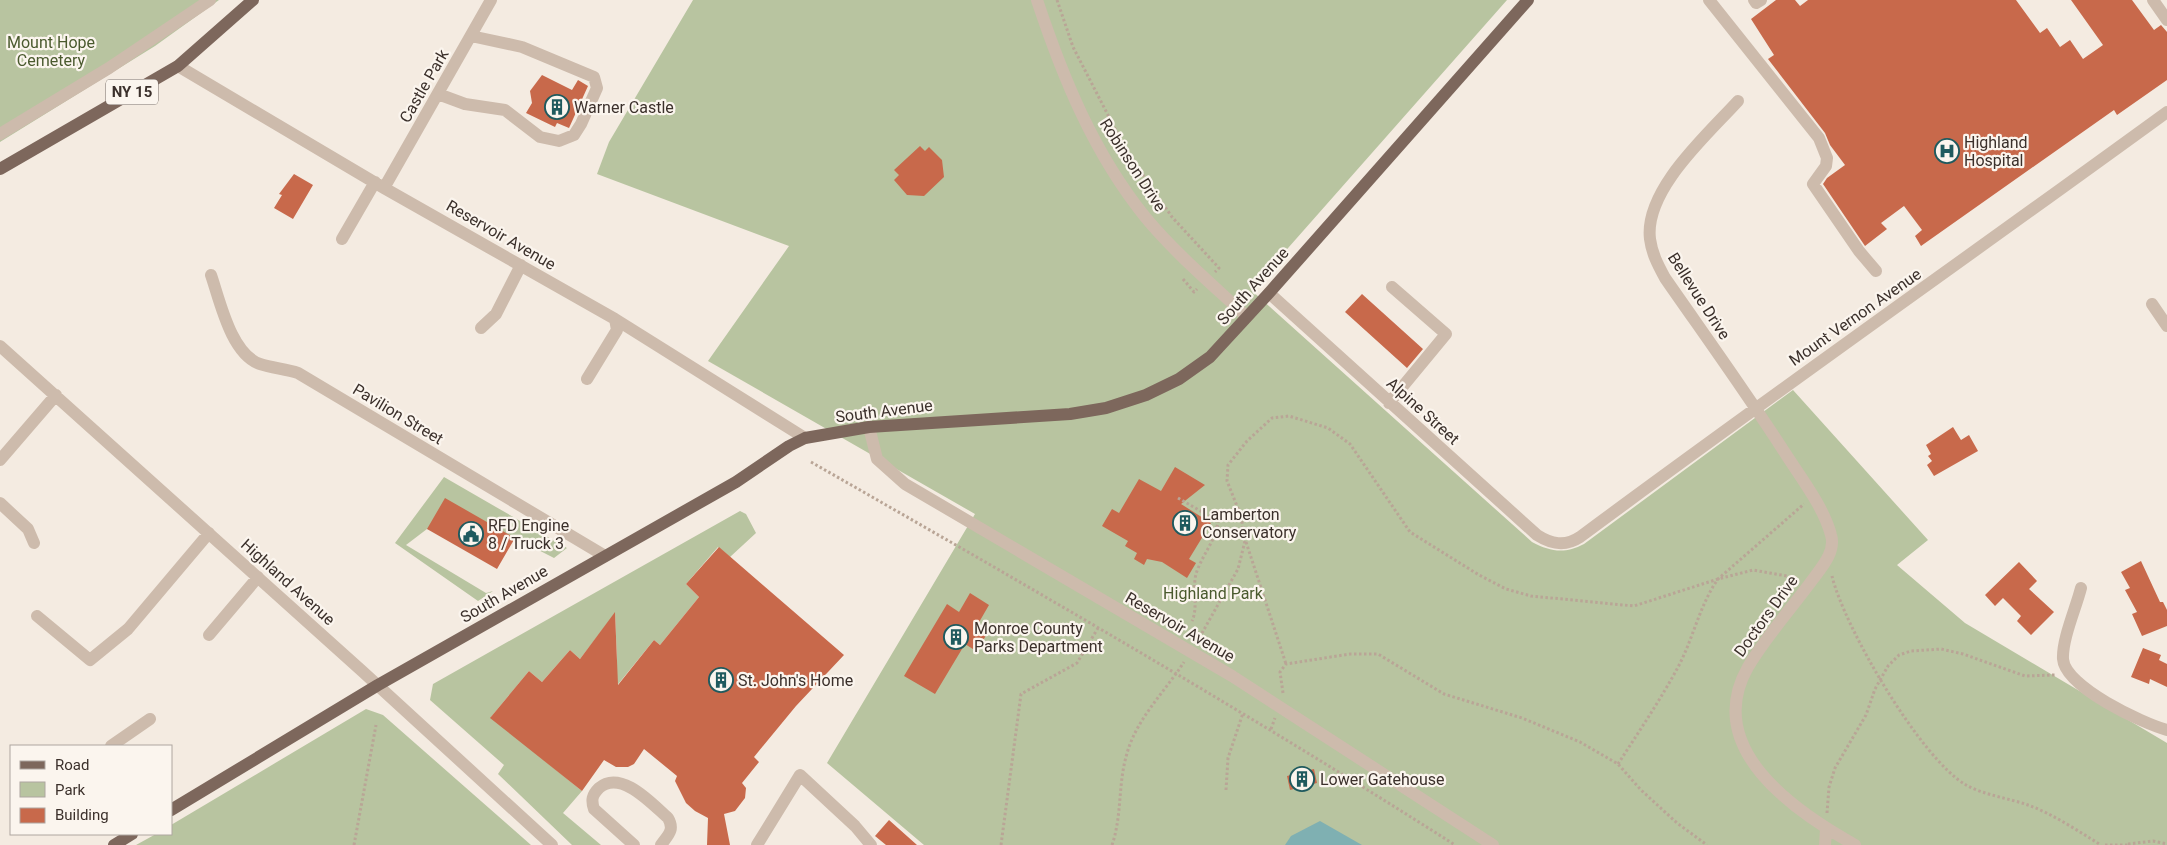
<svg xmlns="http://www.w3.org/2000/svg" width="2167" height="845" font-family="Roboto,sans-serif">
<rect width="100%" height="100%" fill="#f4ebe1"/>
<!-- green -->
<path fill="#b8c4a0" d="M0,0H219L155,46L0,142Z
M693,0H1507L1251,290L1532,542C1551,552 1565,554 1584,544L1793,390L1928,540L1897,565L1965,623L2167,743V845H924L827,763L975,514L708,361L789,246L597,174L609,142Z
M444,477L567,548L554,558L515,538L427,529L406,545L486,593L493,591L478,601L395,543Z
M740,511L746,514L756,533L730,557L718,547L686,584L699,597L660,645L654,640L615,688L602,678L617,659L615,613L580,659L570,650L542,682L529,671L491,717L582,791L563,813L601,845H572L498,774L504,765L430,700L433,684Z
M366,709L383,715L531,845H136L156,834H171V825Z"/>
<!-- water -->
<path fill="#7fb0b2" d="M1320,821L1362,845H1285L1291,836Z"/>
<!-- building -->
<path fill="#c8694b" d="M1776,0H1795L1800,6L1808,0H2016L2040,33L2047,28L2060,47L2070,40L2083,59L2103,45L2071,0H2132L2154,30L2161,25L2167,32V80L2117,115L2114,110L1921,246L1915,236L1922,230L1904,206L1881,223L1887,229L1865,246L1823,184L1827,178L1845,165L1830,145L1825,133L1768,59L1774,55L1751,19Z
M542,75L572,90L578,80L588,86L569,128L557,123L555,127L526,113L532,103L530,91Z
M920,146L925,151L929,147L942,160L944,177L924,196L907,195L894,180L899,175L894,170Z
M294,174L313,185L293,219L274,208L282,195L279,194Z
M1362,294L1423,349L1407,368L1345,312Z
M1953,427L1961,440L1969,435L1978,451L1934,476L1927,465L1932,461L1928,456L1931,454L1926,445Z
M1175,467L1205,485L1181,504L1211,523L1189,559L1196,563L1187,578L1162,562L1147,559L1144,565L1134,559L1137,553L1125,546L1128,541L1102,526L1112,509L1119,513L1139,479L1161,491Z
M445,498L515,538L497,569L427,529Z
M719,547L844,655L796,706L754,757L759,762L742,783L746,788L745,798L735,811L724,814L730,845H707L708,818L695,811L686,803L675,781L677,776L644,749L634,764L628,767H616L604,760L582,791L490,718L529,671L542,682L570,650L580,659L615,612L618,685L654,640L660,645L699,597L686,584Z
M2141,561L2160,602H2163L2167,610V626L2142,636L2132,614L2137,612L2125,590L2130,588L2121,572Z
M2019,562L2037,581L2029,589L2054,612L2031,635L2017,621L2021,616L2003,598L1995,606L1985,595Z
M970,593L989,605L978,624L989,631L976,651L965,644L935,694L904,676L947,604L959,612Z
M2143,648L2161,655L2159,660L2167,664V687L2150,679L2149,684L2131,677Z
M1314,769L1317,783L1290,790L1287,776Z
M889,820L917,845H886L875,836Z"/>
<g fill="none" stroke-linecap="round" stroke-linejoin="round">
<!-- path -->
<path stroke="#b9a596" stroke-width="3" stroke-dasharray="2.5 2.5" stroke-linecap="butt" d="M1057,0L1073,47L1127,152L1172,217L1219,268L1215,272
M1183,279L1194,292L1197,289
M811,462C1028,586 1245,711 1455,845
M1178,498L1218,521C1216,540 1203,554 1197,571C1191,587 1199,606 1192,621
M1246,542L1286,664
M1832,576C1844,627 1921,759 1966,785C1984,795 2008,798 2028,805C2053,814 2078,831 2101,845
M1197,642L1238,569L1245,541L1241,516L1227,481L1228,465L1247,441L1272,418L1289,416L1328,428L1350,444L1410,532L1479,575L1506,589L1531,596L1634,606L1718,579L1753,570L1798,578
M1283,693L1280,672L1286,664L1350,654H1378L1444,694L1522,718L1580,742L1618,764L1641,790L1677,823L1707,845
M1271,729L1275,718
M1618,764C1638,733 1659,702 1677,669C1693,640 1699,606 1718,579L1804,504
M1226,790L1228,758L1243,713
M1827,813L1829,787L1835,768L1866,715L1875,689L1888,666L1899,655L1911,651L1941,649L1963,654L2025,676L2055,675
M2128,844L2153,841L2167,844
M354,845L376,725
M1001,845L1021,694L1077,663L1098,628
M1112,845C1122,816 1118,786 1126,757C1135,720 1164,693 1184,662
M2105,845H2129"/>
<!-- minor -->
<path stroke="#cdbbac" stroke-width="12" d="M1037,0C1063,78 1094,154 1146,218C1176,254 1213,285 1247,317
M1709,0L1819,138L1827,158L1826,166L1813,184L1859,251L1876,271
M1754,0L1756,3L1761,0
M2153,0L2167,20
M178,66L384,188L615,319L805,438
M438,94L465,104L505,110L540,137L559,141L574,135L581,124L597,88L594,77L522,47L471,36
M1738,101C1708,134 1644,190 1650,239C1652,254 1658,265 1665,278C1706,337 1748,395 1787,456C1802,479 1824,508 1831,535C1836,551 1822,567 1813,579C1792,608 1767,635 1748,667C1702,748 1794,811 1855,845
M0,134L109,68L210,0
M384,188L491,0
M342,239L375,182
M211,275C220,301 231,354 260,364C272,368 286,369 298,373L605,556
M1269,293L1537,535C1551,544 1565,547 1580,537C1774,393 1972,254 2167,112
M2152,304L2167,326
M481,328L496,314L521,265
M0,346L362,671L552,845
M587,379L617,330L615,319
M1389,403L1446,334L1392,287
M869,427L877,459L905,484L1232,676L1493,845
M0,460L56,395
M0,503L28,529L34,543
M2081,588C2076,608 2062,639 2063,659C2065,687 2142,723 2167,730
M37,616L90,660L128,629L209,533
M209,635L258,577
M111,746L150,719
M634,845L594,809C591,800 592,795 599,788C621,769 652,804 668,818C675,830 668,835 661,845
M757,845L800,775L855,826L871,845
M1825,845L1826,829"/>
<!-- major -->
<path stroke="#7d675c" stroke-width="12" d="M0,169L178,66L253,0
M171,810L378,685L736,482L789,446L805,438L869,427L1070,414L1106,408L1146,395L1179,379L1210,357L1269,293L1528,0
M114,845L132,834"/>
</g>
<!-- icons -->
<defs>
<symbol id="building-ring" viewBox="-11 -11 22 22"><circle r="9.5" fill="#fbf5ee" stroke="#1f5a5e" stroke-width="1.5"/><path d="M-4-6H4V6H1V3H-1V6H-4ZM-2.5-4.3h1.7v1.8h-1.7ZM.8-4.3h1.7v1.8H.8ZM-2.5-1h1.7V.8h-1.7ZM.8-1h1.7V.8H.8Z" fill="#1f5a5e"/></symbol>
<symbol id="hospital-ring" viewBox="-11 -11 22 22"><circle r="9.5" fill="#fbf5ee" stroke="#1f5a5e" stroke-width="1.5"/><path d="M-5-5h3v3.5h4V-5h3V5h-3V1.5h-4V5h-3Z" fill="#1f5a5e"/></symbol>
<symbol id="civic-ring" viewBox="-11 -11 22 22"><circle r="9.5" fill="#fbf5ee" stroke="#1f5a5e" stroke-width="1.5"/><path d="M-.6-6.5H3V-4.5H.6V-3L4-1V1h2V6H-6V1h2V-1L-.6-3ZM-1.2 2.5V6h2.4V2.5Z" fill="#1f5a5e"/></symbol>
</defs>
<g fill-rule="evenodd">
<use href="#building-ring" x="543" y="93" width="28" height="28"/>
<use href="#hospital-ring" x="1933" y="137" width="28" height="28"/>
<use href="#building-ring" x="1171" y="509" width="28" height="28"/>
<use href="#civic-ring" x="457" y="520" width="28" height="28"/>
<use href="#building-ring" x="942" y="623" width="28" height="28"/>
<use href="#building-ring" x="707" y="666" width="28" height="28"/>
<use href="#building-ring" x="1288" y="765" width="28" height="28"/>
</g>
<g text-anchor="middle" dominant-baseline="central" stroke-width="4.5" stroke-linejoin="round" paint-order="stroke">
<!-- shield labels -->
<rect fill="#fbf5ee" stroke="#756b66" stroke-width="1" x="106" y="79.5" width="52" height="25" rx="4"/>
<g font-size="15" font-weight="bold" fill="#3b302b">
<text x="132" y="92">NY 15</text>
</g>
<!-- park labels -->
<g font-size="16" fill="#4a5a2e" stroke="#fbf5ee">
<text x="51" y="42">Mount Hope<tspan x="51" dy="18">Cemetery</tspan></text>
<text x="1213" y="593">Highland Park</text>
</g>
<!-- street labels -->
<g font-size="16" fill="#3b302b" stroke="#fbf5ee">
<text transform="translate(424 86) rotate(-60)">Castle Park</text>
<text transform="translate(1133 165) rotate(57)">Robinson Drive</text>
<text transform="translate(501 235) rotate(30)">Reservoir Avenue</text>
<text transform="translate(1253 286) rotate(-48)">South Avenue</text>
<text transform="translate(1699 296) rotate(57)">Bellevue Drive</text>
<text transform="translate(1855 317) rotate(-35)">Mount Vernon Avenue</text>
<text transform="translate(884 411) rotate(-7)">South Avenue</text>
<text transform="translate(1423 411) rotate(42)">Alpine Street</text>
<text transform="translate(398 414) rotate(31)">Pavilion Street</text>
<text transform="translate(288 582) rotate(42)">Highland Avenue</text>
<text transform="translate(504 594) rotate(-30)">South Avenue</text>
<text transform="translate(1766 616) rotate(-54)">Doctors Drive</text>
<text transform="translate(1180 627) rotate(30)">Reservoir Avenue</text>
</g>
<!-- poi labels -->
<g font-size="16" fill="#3b302b" stroke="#fbf5ee" text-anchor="start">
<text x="574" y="107">Warner Castle</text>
<text x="1964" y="142">Highland<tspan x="1964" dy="18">Hospital</tspan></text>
<text x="1202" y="514">Lamberton<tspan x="1202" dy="18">Conservatory</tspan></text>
<text x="488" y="525">RFD Engine<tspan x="488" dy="18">8 / Truck 3</tspan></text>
<text x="974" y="628">Monroe County<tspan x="974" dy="18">Parks Department</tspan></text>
<text x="738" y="680">St. John's Home</text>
<text x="1320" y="779">Lower Gatehouse</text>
</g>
</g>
<!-- legend -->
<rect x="10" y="745" width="162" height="90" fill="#fbf5ee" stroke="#aea6a0"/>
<rect x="20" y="761" width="25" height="8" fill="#7d675c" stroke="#aea6a0"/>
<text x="55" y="770" font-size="15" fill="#3b302b">Road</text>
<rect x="20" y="782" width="25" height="15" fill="#b8c4a0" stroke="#aea6a0"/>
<text x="55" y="795" font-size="15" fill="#3b302b">Park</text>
<rect x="20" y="808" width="25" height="15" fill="#c8694b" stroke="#aea6a0"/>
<text x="55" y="820" font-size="15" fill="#3b302b">Building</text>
</svg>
